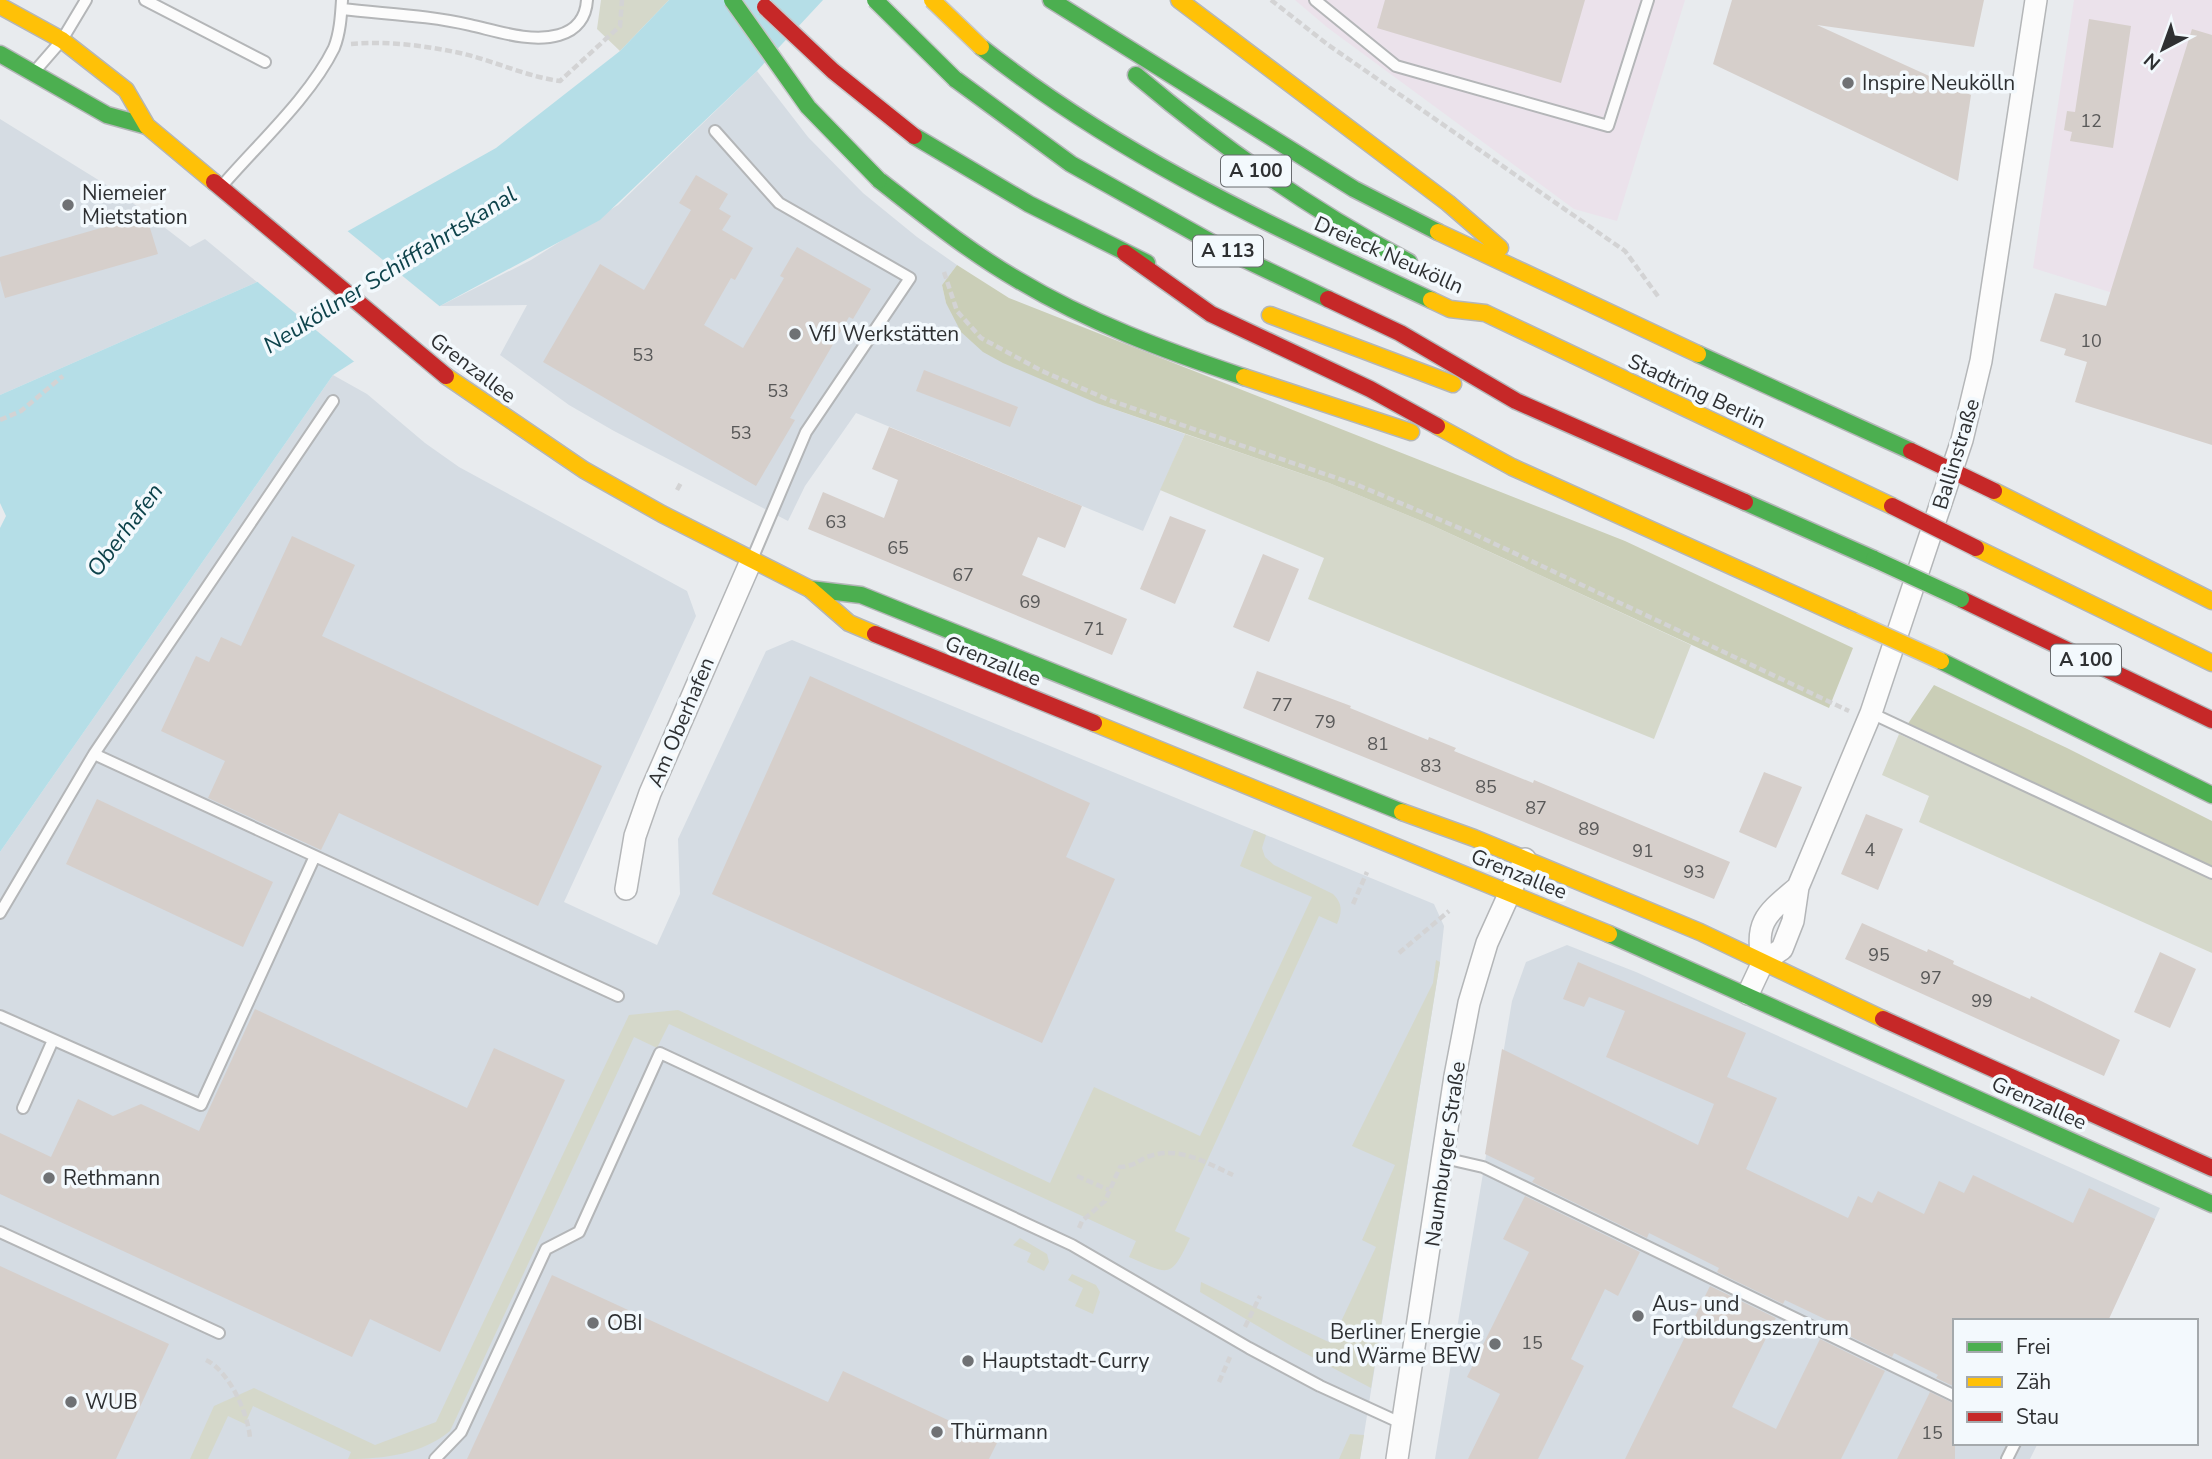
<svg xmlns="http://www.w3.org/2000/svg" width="2212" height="1459" font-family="'Nunito Sans',sans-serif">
<rect width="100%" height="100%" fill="#e8ebee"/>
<!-- built -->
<path fill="#d5dce3" d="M757,71L808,137L863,193L917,237L957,265L942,285L946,303L1099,404L1185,434L1143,531L856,413L805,486L788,521L614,431L569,405L500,355L527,305L440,306L531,260L618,205Z
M0,119L121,194L190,247L205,239L257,282L0,395Z
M333,375L367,394L425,443L459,467L687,591L696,616L564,902L657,945L680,894L678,839L766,651L792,640L1434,904L1444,926L1440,962L1360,1459H0V852Z
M1567,945L1636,972L2160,1208L2130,1272L1955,1321V1443H2038L2030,1459H1435L1512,1001L1526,962Z"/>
<!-- industrial -->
<path fill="#ebe2eb" d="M1295,0H1685L1617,221L1574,209L1328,28Z
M2074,0H2212V324L2033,268Z"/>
<!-- green -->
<path fill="#d5d8ca" d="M601,0H669L620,51L597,29Z
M1185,434L1329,483L1429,524L1691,645L1654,739L1308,599L1324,558L1160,490Z
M1899,734L2212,878V953L1919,822L1929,796L1882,775Z
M1254,830L1266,835L1262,848L1265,857L1274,865L1333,894C1343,904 1342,912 1337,924L1319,916L1175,1231L1190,1238C1170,1281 1169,1274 1129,1257L1136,1241L669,1024L657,1048L634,1037L450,1431C423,1454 383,1459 348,1459L351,1452L253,1406L245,1424L228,1416L208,1459H190L214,1406L254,1388L375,1445L436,1422L629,1015L678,1010L1050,1183L1094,1087L1200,1136L1312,897L1240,866Z
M1436,960L1440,962L1371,1388L1293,1347L1200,1292L1201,1282L1331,1343L1376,1247L1362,1240L1395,1165L1352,1146L1433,983Z
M1020,1238L1047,1254L1049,1262L1044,1271L1027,1262L1031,1253L1013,1245Z
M1072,1274L1096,1285L1100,1292L1093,1314L1075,1306L1083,1288L1068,1280Z
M1350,1434L1364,1435L1360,1459H1339Z"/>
<!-- forest -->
<path fill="#caceb7" d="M957,265L1009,298L1625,541L1853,648L1829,708L1429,524L1329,483L1099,404L1003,363L983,352L961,332L946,303L942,285Z
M1934,685L2067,748L2212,821V869L1907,725Z"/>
<!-- water -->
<path fill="#b5dee7" d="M669,0H823L757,71L600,220L440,306L333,375L0,852V528L6,516L0,503V395L257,282L496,148L620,51Z"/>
<!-- pier -->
<path fill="#e8ebee" d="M345,229L443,309L357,364L254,279Z"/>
<!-- building -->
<path fill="#d6cfcb" d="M1385,0H1585L1561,83L1377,28Z
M1732,0H1984L1974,47L1817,25L1971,95L1958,181L1713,64Z
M2089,19L2131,26L2113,148L2070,141L2072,132L2064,130L2067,111L2075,112Z
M2192,29L2212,35V445L2075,402L2087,362L2064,355L2066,349L2040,341L2055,293L2106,306Z
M696,175L728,194L719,209L731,216L722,230L753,248L735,280L731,278L704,325L743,348L784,278L780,276L797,247L871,289L853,319L849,317L790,418L795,420L756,486L543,362L600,264L644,290L691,210L679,203Z
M146,215L158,254L5,298L0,280V257Z
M924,370L1018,407L1010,427L916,391Z
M889,427L1082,506L1065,548L1038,537L1022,575L1127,619L1112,655L808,529L823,492L884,518L898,480L872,469Z
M1170,516L1206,530L1175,604L1140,589Z
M292,536L355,565L322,636L602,766L538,906L339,813L321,850L208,798L225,761L161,731L196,656L209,662L221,637L241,646Z
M1263,554L1299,569L1269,642L1233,627Z
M1257,671L1351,706L1350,708L1428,740L1429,737L1456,748L1454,751L1533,783L1534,780L1730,862L1714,899L1243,708Z
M810,676L1090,803L1066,857L1115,879L1042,1043L712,894Z
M1764,772L1802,787L1776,848L1739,832Z
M97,799L273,882L243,947L66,864Z
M1866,814L1903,829L1878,890L1841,874Z
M1862,923L1927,952L1928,949L1954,961L1953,964L2030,999L2031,996L2120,1040L2104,1076L1845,959Z
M2160,952L2196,969L2170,1028L2134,1012Z
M1578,962L1746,1033L1727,1077L1777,1098L1746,1169L1848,1218L1858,1196L1872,1203L1878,1191L1924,1214L1939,1181L1964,1193L1973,1175L2073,1223L2089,1188L2155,1219L2108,1321H1955V1387L1936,1378L1938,1375L1894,1353L1892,1357L1827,1325L1829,1321L1785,1300L1783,1304L1717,1272L1719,1268L1649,1233L1647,1238L1532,1182L1535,1178L1485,1154L1502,1049L1698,1145L1714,1104L1606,1057L1625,1011L1589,997L1584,1007L1563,999Z
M255,1009L467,1108L494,1048L565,1080L440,1352L370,1319L352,1357L0,1194V1133L51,1157L78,1099L113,1116L141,1104L199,1131Z
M1525,1196L1640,1252L1618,1296L1605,1289L1571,1359L1584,1366L1538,1459H1468L1500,1394L1467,1377L1529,1252L1503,1239Z
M0,1266L169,1344L116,1459H0Z
M552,1275L828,1402L843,1371L997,1443L989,1459H467Z
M1710,1286L1776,1318L1732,1407L1776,1429L1820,1339L1885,1371L1841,1459H1625Z
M1930,1392L1955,1404V1459H1897Z"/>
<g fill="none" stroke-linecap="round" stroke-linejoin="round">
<defs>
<path id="lane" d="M145,0L265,62
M1315,0L1396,66L1608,126L1648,0
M342,9C384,14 428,15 470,25C497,31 531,43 559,35C577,30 586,17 587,0
M35,71L62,40L86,0
M715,131L779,203L910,278L806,432L753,557
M221,187C257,145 310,97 334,48C340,33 341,16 342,0
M1871,713L2212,873
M94,754L333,401
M0,913L94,754L618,996
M0,1016L201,1105L315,856
M23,1108L53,1040
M1444,1158L1483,1167L1955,1396
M0,1232L219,1333
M435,1459L461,1432L546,1249L579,1232L660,1053L1072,1245L1249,1348L1320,1386L1403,1424
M2007,1459L2015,1443"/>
<path id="street" d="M626,889L635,836L650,793L751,561
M1763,962C1753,921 1769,912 1798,887
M1748,994L1763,962L1782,949L1793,921L1798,887L1871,713L1962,440L1981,361L2036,0
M1397,1459L1455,1076L1469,1003L1487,943L1525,859"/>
<path id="fast" d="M1051,0L1354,189L1438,232
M981,47C1123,159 1269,224 1431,300
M0,54L107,115L147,126
M1136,75C1221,147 1311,210 1409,262
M955,79L1071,164L1227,251L1328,299
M914,136L1029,204L1147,263
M879,180C924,215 968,251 1018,280C1088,322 1166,351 1244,377
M1698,354L1911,451
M1745,502L1874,559
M810,589L861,595L1402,812
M1941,661L2212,795
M1609,934L2212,1204"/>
<path id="slow" d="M1179,0L1448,203L1500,248
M0,6L62,40L126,90L147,126L214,182
M1438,232L1698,354
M1431,300L1450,309L1485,313L1892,506
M1270,315L1453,384
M446,376L584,470L662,514L810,589L849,623L875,634
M1244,377L1411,432
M1437,426L1512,467L1853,621
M1994,491L2212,601
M1976,548L2212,663
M1094,723L1609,934
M1402,812L1474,838L1700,932L1883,1019"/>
<path id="jam" d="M214,182L446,376
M1125,253L1211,314L1370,389L1437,426
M1328,299L1400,333L1516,401L1745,502
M1961,599L2212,720
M875,634L1094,723
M1883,1019L2212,1168"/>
</defs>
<!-- lane casing -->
<use href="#lane" stroke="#b4b6b8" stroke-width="14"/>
<!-- street casing -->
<use href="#street" stroke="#b4b6b8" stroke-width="24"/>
<!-- fast casing -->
<use href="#fast" stroke="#b4b6b8" stroke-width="19"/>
<!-- slow casing -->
<use href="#slow" stroke="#b4b6b8" stroke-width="19"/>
<!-- jam casing -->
<use href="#jam" stroke="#b4b6b8" stroke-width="19"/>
<!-- path -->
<path stroke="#d3d3d4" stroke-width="4.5" stroke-dasharray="7 3.5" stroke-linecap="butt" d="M1271,0L1327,44L1625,251L1660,299
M351,44C385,41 421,45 455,52C491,59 523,76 560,81L620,26L622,0
M944,272L957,311L981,338L1042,371L1109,400L1360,486L1476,535L1849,711
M0,420L21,411L63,376
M677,490L682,481
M1353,904L1367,872
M1399,953L1449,911
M1077,1176L1109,1190
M1079,1228L1082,1221L1105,1201L1120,1167C1137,1166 1137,1160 1150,1156C1179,1146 1207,1163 1233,1175
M1245,1327L1260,1296
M206,1360C229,1371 248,1413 250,1438
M1219,1382L1230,1357"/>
<!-- lane -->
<use href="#lane" stroke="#fcfcfc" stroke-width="10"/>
<!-- street -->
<use href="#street" stroke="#fcfcfc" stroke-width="21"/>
<!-- fast -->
<use href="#fast" stroke="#4caf50" stroke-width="16"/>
<!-- slow -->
<use href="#slow" stroke="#ffc107" stroke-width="16"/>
<!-- jam -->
<use href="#jam" stroke="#c62828" stroke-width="16"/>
<defs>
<path id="fast-bridge" d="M732,0L808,107L879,180
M875,0L955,79
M1874,559L1961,599"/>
<path id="slow-bridge" d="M932,0L981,47
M1853,621L1941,661"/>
<path id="jam-bridge" d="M765,7L833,71L914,136
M1911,451L1994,491
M1892,506L1976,548"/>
</defs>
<!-- fast-bridge casing -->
<use href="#fast-bridge" stroke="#c5c6c8" stroke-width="19" stroke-linecap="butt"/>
<!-- slow-bridge casing -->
<use href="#slow-bridge" stroke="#c5c6c8" stroke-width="19" stroke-linecap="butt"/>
<!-- jam-bridge casing -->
<use href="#jam-bridge" stroke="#c5c6c8" stroke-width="19" stroke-linecap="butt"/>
<!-- fast-bridge -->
<use href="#fast-bridge" stroke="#4caf50" stroke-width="16"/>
<!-- slow-bridge -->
<use href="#slow-bridge" stroke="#ffc107" stroke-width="16"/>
<!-- jam-bridge -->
<use href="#jam-bridge" stroke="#c62828" stroke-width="16"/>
</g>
<!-- markers -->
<g fill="#6f7174" stroke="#f3f9fd" stroke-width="2.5">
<circle cx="1848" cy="83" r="7"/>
<circle cx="68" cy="205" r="7"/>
<circle cx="795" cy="334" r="7"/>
<circle cx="49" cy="1178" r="7"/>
<circle cx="1638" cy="1316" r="7"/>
<circle cx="593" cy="1323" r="7"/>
<circle cx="1495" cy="1344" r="7"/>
<circle cx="968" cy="1361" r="7"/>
<circle cx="71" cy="1402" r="7"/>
<circle cx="937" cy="1432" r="7"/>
</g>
<g text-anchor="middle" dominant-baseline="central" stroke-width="7" stroke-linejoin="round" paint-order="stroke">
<!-- number labels -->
<g font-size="18" fill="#585858">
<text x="2091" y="121">12</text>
<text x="2091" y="341">10</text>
<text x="643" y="355">53</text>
<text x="778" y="391">53</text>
<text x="741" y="433">53</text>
<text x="836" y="522">63</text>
<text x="898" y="548">65</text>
<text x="963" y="575">67</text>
<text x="1030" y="602">69</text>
<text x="1094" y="629">71</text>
<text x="1282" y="705">77</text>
<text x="1325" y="722">79</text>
<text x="1378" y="744">81</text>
<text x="1431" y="766">83</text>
<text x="1486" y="787">85</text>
<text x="1536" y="808">87</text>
<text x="1589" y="829">89</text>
<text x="1870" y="850">4</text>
<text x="1643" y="851">91</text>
<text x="1694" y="872">93</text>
<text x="1879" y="955">95</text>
<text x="1931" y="978">97</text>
<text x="1982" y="1001">99</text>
<text x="1532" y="1343">15</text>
<text x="1932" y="1433">15</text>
</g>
<!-- shield labels -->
<g fill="#f3f9fd" stroke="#696c6f" stroke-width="2">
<rect x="1221" y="155.5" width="70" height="31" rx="5"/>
<rect x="1193" y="235.5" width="70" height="31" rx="5"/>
<rect x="2051" y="644.5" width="70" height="31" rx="5"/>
</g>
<g font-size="19" font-weight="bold" fill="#2e3032">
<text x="1256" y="171">A 100</text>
<text x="1228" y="251">A 113</text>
<text x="2086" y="660">A 100</text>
</g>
<!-- poi labels -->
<g font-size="21" fill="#2e3032" stroke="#f3f9fd" text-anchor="start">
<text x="1862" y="83">Inspire Neukölln</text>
<text x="82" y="193">Niemeier<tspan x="82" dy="24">Mietstation</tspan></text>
<text x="809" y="334">VfJ Werkstätten</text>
<text x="63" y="1178">Rethmann</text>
<text x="1652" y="1304">Aus- und<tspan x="1652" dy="24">Fortbildungszentrum</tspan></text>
<text x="607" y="1323">OBI</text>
<text x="1481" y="1332" text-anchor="end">Berliner Energie<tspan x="1481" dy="24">und Wärme BEW</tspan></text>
<text x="982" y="1361">Hauptstadt-Curry</text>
<text x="85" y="1402">WUB</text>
<text x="951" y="1432">Thürmann</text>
</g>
<!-- street labels -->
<g font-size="21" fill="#2e3032" stroke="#f3f9fd">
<text transform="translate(1389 255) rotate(24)">Dreieck Neukölln</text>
<text transform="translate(473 368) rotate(37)">Grenzallee</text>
<text transform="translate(1697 391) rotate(25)">Stadtring Berlin</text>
<text transform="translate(1956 454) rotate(-73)">Ballinstraße</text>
<text transform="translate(993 661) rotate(22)">Grenzallee</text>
<text transform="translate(681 722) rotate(-67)">Am Oberhafen</text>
<text transform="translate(1519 874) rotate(22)">Grenzallee</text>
<text transform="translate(2039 1103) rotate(24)">Grenzallee</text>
<text transform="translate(1445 1154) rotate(-82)">Naumburger Straße</text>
</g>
<!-- water labels -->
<g font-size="23" font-style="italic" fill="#0e434b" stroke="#f3f9fd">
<text transform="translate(390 270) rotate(-32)">Neuköllner Schifffahrtskanal</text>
<text transform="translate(125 530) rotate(-53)">Oberhafen</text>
</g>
</g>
<!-- legend -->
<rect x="1953" y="1319" width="245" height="126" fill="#f3f9fd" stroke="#a4a9ac" stroke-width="2"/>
<rect x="1967" y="1342" width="35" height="10" fill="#4caf50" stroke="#a4a9ac" stroke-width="2"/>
<text x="2016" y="1354" font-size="21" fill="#2e3032">Frei</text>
<rect x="1967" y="1377" width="35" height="10" fill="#ffc107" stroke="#a4a9ac" stroke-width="2"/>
<text x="2016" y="1389" font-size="21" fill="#2e3032">Zäh</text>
<rect x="1967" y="1412" width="35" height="10" fill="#c62828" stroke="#a4a9ac" stroke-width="2"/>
<text x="2016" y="1424" font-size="21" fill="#2e3032">Stau</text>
<!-- north arrow -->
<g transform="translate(2163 49) rotate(221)" stroke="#f3f9fd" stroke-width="5" paint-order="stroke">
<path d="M0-5L12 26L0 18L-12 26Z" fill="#2e3032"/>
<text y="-10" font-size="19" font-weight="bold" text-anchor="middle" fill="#2e3032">N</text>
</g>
</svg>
